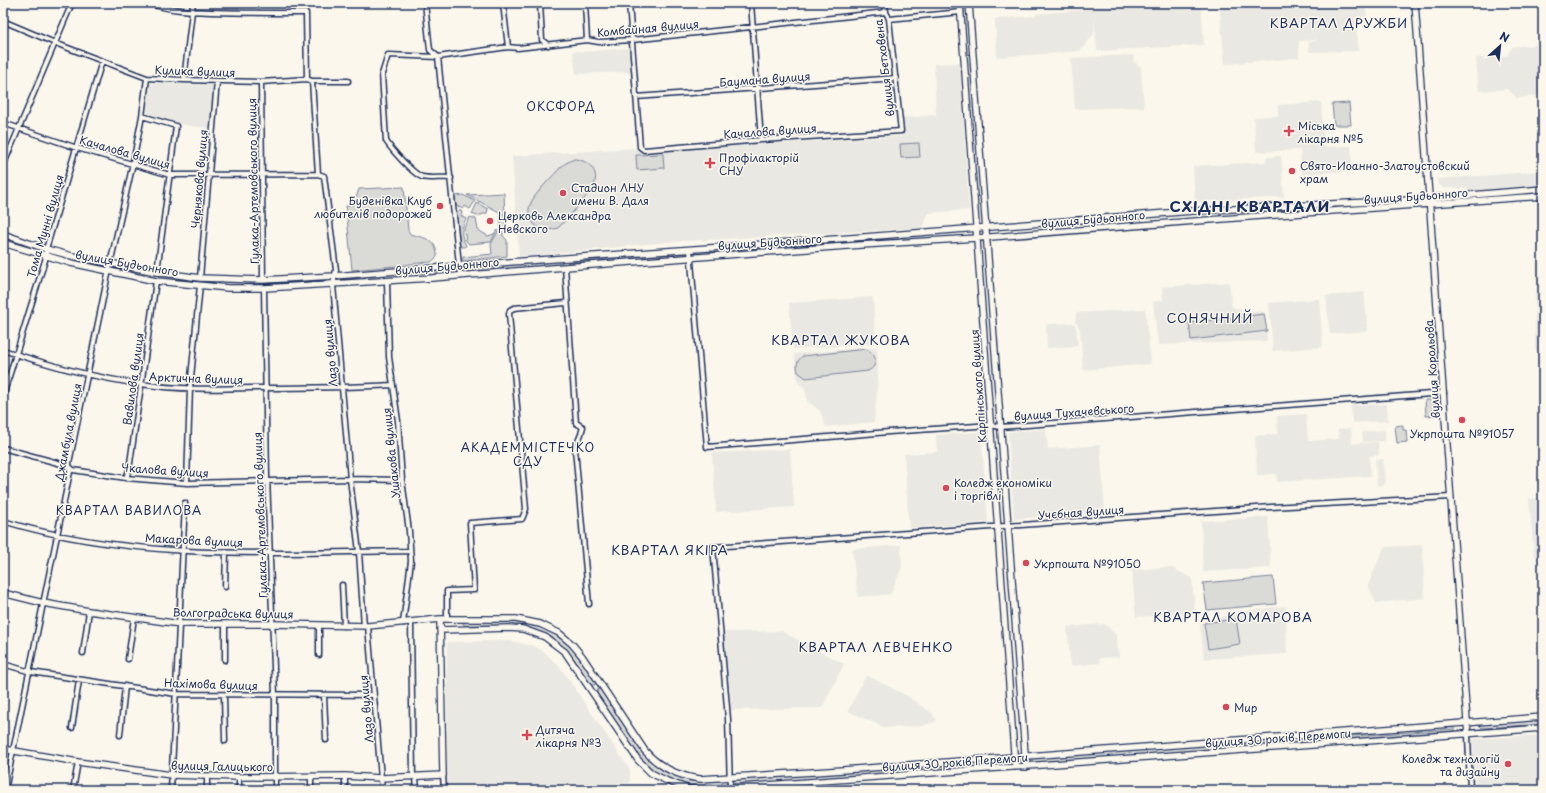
<svg xmlns="http://www.w3.org/2000/svg" width="1546" height="793" font-family="'Playpen Sans',sans-serif">
<rect width="100%" height="100%" fill="#fbf7ec"/>
<filter id="ink" filterUnits="userSpaceOnUse"><feTurbulence type="fractalNoise" baseFrequency=".025" numOctaves="2"/><feDisplacementMap in="SourceGraphic" scale="8" xChannelSelector="R" yChannelSelector="G"/><feConvolveMatrix kernelMatrix="1 2 1 2 8 2 1 2 1" color-interpolation-filters="sRGB"/></filter>
<g filter="url(#ink)">
<!-- built -->
<path fill="#eae8e2" d="M1094,3H1201L1204,45L1097,51L1094,17V34L1080,51L1043,54L997,57L995,19L1035,16L1036,14L1094,9Z
M1219,3H1365L1367,16L1355,17L1359,51L1309,52V42L1316,41L1315,34V40L1299,41V58L1225,64Z
M1543,44V95L1517,98L1507,89L1479,91L1476,58L1507,56L1512,47Z
M629,48L631,74L626,72L576,74L573,51L582,52Z
M1133,55L1134,62L1141,67L1144,107L1075,109L1071,58Z
M960,63L969,210L929,213L922,228L667,242L519,257L512,156L635,148L640,151L902,136V118L936,115L934,64Z
M149,83L214,85L211,128L189,126L146,115Z
M1321,102L1324,147L1351,146L1353,171L1302,174L1300,150L1256,152L1254,117L1278,116V105Z
M1281,156L1284,197L1195,202L1193,166L1266,162V157Z
M1543,171V186L1467,192V188H1443L1438,184L1437,179Z
M1229,282L1232,307L1252,311L1265,312L1267,341L1158,345L1153,302L1163,300L1162,287Z
M1364,292L1368,331L1330,334L1326,296Z
M1543,293V351H1535V294Z
M873,297L876,344L793,349L789,303Z
M1319,299L1323,347L1273,351L1269,303Z
M1145,309L1151,364L1083,370L1080,328L1075,322L1076,313Z
M1073,323L1076,327L1078,346L1047,348L1046,329L1047,324Z
M877,347L878,380L874,422L826,427L820,411L807,401L805,389L798,382L794,354Z
M1387,404L1388,421L1352,423L1351,405Z
M1306,414L1308,441L1339,439L1338,429L1351,428L1352,444L1378,442L1379,455L1369,456L1371,476L1277,482L1276,474L1257,475L1255,436L1278,434L1277,416Z
M1046,429L1048,449L1100,445L1105,512L1014,519L1008,432Z
M1385,430V441L1363,442L1362,432Z
M981,432L988,522L909,528L904,454L937,452L936,435Z
M790,449L794,507L716,512L712,453Z
M1383,459L1385,485L1377,486L1375,460Z
M1543,498V555L1534,556L1529,499Z
M1268,517L1271,568L1203,572L1201,521Z
M901,545L902,567L891,594L858,597L852,549Z
M1422,545L1425,598L1376,603L1368,585L1384,547Z
M1170,567L1192,578L1195,613L1136,617L1132,570Z
M1286,606L1287,654L1204,659L1200,624L1237,612Z
M1105,624L1116,635L1119,657L1099,658L1100,663L1071,666L1067,627Z
M781,631L844,664L822,708L729,710L723,632Z
M510,641L534,646L545,652L563,671L630,770V783L566,786L561,790H447V642Z
M866,675L907,696L932,713L937,721L922,726L885,728L848,711Z
M1543,735V790H1476L1472,739Z"/>
<!-- green -->
<path fill="#dadad7" stroke="#7a849a" d="M1349,103L1351,125H1334L1332,104Z
M919,143L920,157L901,158L900,144Z
M663,154L664,168L637,170L636,155Z
M574,159C589,160 601,172 593,187C586,198 568,218 558,228C550,230 541,232 535,225C530,220 527,212 530,205C533,195 553,176 561,167L566,163Z
M404,187L408,230L410,234C425,238 437,239 437,257L431,262L409,264L406,265L352,270L346,206L354,204L359,189Z
M504,193L505,215L467,195Z
M463,195L475,201L470,209L465,206L463,209L455,205V196Z
M477,203L488,209L487,213L477,216L472,214Z
M459,210L462,212L461,216L466,219C461,227 460,237 466,245L465,247H462L459,245L456,213Z
M500,214L505,217L506,229L504,230L500,227L501,224Z
M470,217L476,219L478,230L488,236L494,234L497,230L491,242L469,244L466,241L464,228Z
M499,230L503,232V236L507,240V256L463,261V257L492,254L491,244Z
M3,237L44,251L45,254L3,240Z
M48,252L109,266L108,270L48,255Z
M685,253L686,256L567,263L568,262Z
M560,261L562,262L560,265L464,273L463,271L464,269Z
M111,267L159,275V279L110,270Z
M454,270V273L345,282L343,281L342,280L344,278Z
M161,276L231,282L319,279L321,281V283L272,286H230L161,279Z
M1264,314L1267,331L1191,340L1189,323Z
M866,349C876,353 880,365 868,371L806,378L798,372C796,365 797,360 803,356Z
M1425,400H1433L1435,415L1426,416Z
M1403,425V430H1406L1407,442L1397,443L1395,426Z
M1273,577L1276,604L1207,610L1203,583Z
M1236,619L1240,644L1208,649L1204,623Z
M463,622C503,622 540,616 570,647C580,657 587,671 595,682V685H591C583,673 576,660 566,649C540,621 500,626 465,625L463,624Z
M598,689L601,690L646,756L663,771L689,781L704,782L721,781L722,782V785L707,787L685,785L675,782L655,771L640,757L597,693Z
M1543,719V724L1482,728L1480,726L1481,724Z
M1453,729H1455V733L1311,742V739Z
M1302,739L1304,741L1303,743L1219,749L1218,745Z
M1207,745L1208,750L1032,763L1030,761L1032,758Z
M1010,760H1012L1013,763L1010,765L736,785L734,783L736,780Z"/>
<g fill="none" stroke-linecap="round" stroke-linejoin="round">
<defs>
<path id="street" d="M147,3C168,10 189,11 211,12C242,13 274,13 306,13L307,79
M425,3L430,50L438,57L460,275
M503,3L508,47
M540,3L542,40L548,45
M585,3L587,40
M629,3L640,147L644,150L761,140L901,131L889,19L886,12L885,3
M751,3L761,140
M889,19L961,12
M3,21L55,43L147,78L184,80L261,82L307,79L312,81H348
M184,80L193,3
M312,81L318,174L324,176L336,270L333,285L350,479L359,552L364,626
M261,82L263,280
M636,97L896,78
M142,116L176,126L157,272
M3,123L77,148L170,175L318,174
M3,166L72,3
M451,178C442,177 431,179 422,177C413,174 391,149 386,141L382,74L388,55L438,57L508,47L518,48L587,40L599,42L632,40L886,12
M690,250L707,447L889,432L991,425L1000,427L1444,393
M565,267L576,423L583,427L581,434L575,449L589,604
M200,278L217,81
M387,281L389,357L398,421L402,480L409,531L411,561L403,623
M264,288L267,477L275,695V790
M3,350C48,365 94,378 141,384C178,390 216,389 253,388C299,388 346,388 392,385
M3,396L46,257V249L102,61
M3,448L69,466L73,470L126,478L187,483L350,479L402,480
M126,478L129,470L156,281
M187,483L190,388L200,285
M3,521C134,561 275,553 410,551
M342,585L344,626
M225,587L226,552
M447,619V591L474,590L470,523L522,519L526,509L509,314L510,310L514,308L566,303
M411,622L413,777
M319,625V655
M368,626L382,790
M83,653L89,611
M128,659L134,618
M225,660V624
M3,664L31,672L176,694L373,695
M224,695L225,741
M324,696L326,740
M72,728L79,680
M120,735L125,686
M1468,735L1470,790
M443,775L444,790
M311,776V790
M345,776V790
M239,777V790
M416,777L417,790
M730,788L728,719L713,547L1271,507L1451,497
M5,790L70,472L69,463L111,260L133,163L142,116L147,78
M73,790L78,762
M171,790L185,503
M207,790V777"/>
<path id="secondary" d="M960,3L1015,767
M969,3L1026,767
M1415,3L1468,735
M3,234L46,249L72,256L157,272L200,278L263,280L334,276L510,262L864,237L1193,211L1410,200L1543,189
M3,243L71,263L156,281L228,288H264L432,278L565,267L861,245L977,238L1261,216L1543,196
M3,593L43,603L89,611L180,624H273L368,626L440,619H516L540,624L559,633L572,644L582,656L645,751C660,768 678,776 700,779L829,771L1543,717
M440,630L508,628L523,629L545,637L565,652L638,760L651,773L667,781L689,789L700,790L1543,728
M3,749L78,762L171,775L239,777L345,776L381,778L443,775L440,619"/>
</defs>
<!-- street casing -->
<use href="#street" stroke="#1b2f5e" stroke-width="7"/>
<!-- secondary casing -->
<use href="#secondary" stroke="#1b2f5e" stroke-width="8"/>
<!-- street -->
<use href="#street" stroke="#fbf7ec" stroke-width="4"/>
<!-- secondary -->
<use href="#secondary" stroke="#fbf7ec" stroke-width="5.5"/>
</g>
</g>
<!-- markers -->
<g fill="#d1495b" stroke="#fbf7ec" stroke-width="1.5">
<path d="M1287 125h4v4h4v4h-4v4h-4v-4h-4v-4h4z"/>
<path d="M708 157h4v4h4v4h-4v4h-4v-4h-4v-4h4z"/>
<circle cx="1292" cy="171" r="4"/>
<circle cx="563" cy="193" r="4"/>
<circle cx="440" cy="206" r="4"/>
<circle cx="490" cy="221" r="4"/>
<circle cx="1462" cy="420" r="4"/>
<circle cx="946" cy="488" r="4"/>
<circle cx="1026" cy="563" r="4"/>
<circle cx="1226" cy="707" r="4"/>
<path d="M525 729h4v4h4v4h-4v4h-4v-4h-4v-4h4z"/>
<circle cx="1508" cy="764" r="4"/>
</g>
<g text-anchor="middle" dominant-baseline="central" stroke-width="3" stroke-linejoin="round" paint-order="stroke">
<!-- street labels -->
<g font-size="11" fill="#1b2f5e" stroke="#fbf7ec">
<text transform="translate(648 28) rotate(-5)">Комбайная вулиця</text>
<text transform="translate(884 68) rotate(-97)">вулиця Бетховена</text>
<text transform="translate(195 71) rotate(2)">Кулика вулиця</text>
<text transform="translate(765 79) rotate(-4)">Баумана вулиця</text>
<text transform="translate(770 131) rotate(-4)">Качалова вулиця</text>
<text transform="translate(125 152) rotate(16)">Качалова вулиця</text>
<text transform="translate(199 179) rotate(-85)">Чернякова вулиця</text>
<text transform="translate(253 181) rotate(-91)">Гулака-Артемовського вулиця</text>
<text transform="translate(1416 196) rotate(-4)">вулиця Будьонного</text>
<text transform="translate(1093 219) rotate(-5)">вулиця Будьонного</text>
<text transform="translate(45 226) rotate(-74)">Тома Мунні вулиця</text>
<text transform="translate(770 242) rotate(-4)">вулиця Будьонного</text>
<text transform="translate(127 263) rotate(10)">вулиця Будьонного</text>
<text transform="translate(447 266) rotate(-5)">вулиця Будьонного</text>
<text transform="translate(330 353) rotate(-95)">Лазо вулиця</text>
<text transform="translate(1432 369) rotate(-94)">вулиця Корольова</text>
<text transform="translate(196 378) rotate(2)">Арктична вулиця</text>
<text transform="translate(133 379) rotate(-82)">Вавилова вулиця</text>
<text transform="translate(978 386) rotate(-94)">Карпінського вулиця</text>
<text transform="translate(1074 412) rotate(-4)">вулиця Тухачевського</text>
<text transform="translate(68 432) rotate(-79)">Джамбула вулиця</text>
<text transform="translate(391 453) rotate(-96)">Ушакова вулиця</text>
<text transform="translate(165 470) rotate(4)">Чкалова вулиця</text>
<text transform="translate(1081 512) rotate(-4)">Учєбная вулиця</text>
<text transform="translate(260 515) rotate(-92)">Гулака-Артемовського вулиця</text>
<text transform="translate(194 540) rotate(3)">Макарова вулиця</text>
<text transform="translate(233 613) rotate(1)">Волгоградська вулиця</text>
<text transform="translate(211 684) rotate(2)">Нахімова вулиця</text>
<text transform="translate(366 709) rotate(-95)">Лазо вулиця</text>
<text transform="translate(1278 738) rotate(-4)">вулиця 30 років Перемоги</text>
<text transform="translate(955 762) rotate(-4)">вулиця 30 років Перемоги</text>
<text transform="translate(222 766) rotate(1)">вулиця Галицького</text>
</g>
<!-- poi labels -->
<g font-size="11" fill="#1b2f5e" stroke="#fbf7ec" text-anchor="start">
<text x="1298" y="125">Міська<tspan x="1298" dy="13">лікарня №5</tspan></text>
<text x="719" y="157">Профілакторій<tspan x="719" dy="13">СНУ</tspan></text>
<text x="1300" y="165">Свято-Иоанно-Златоустовский<tspan x="1300" dy="13">храм</tspan></text>
<text x="571" y="187">Стадион ЛНУ<tspan x="571" dy="13">имени В. Даля</tspan></text>
<text x="432" y="200" text-anchor="end">Буденівка Клуб<tspan x="432" dy="13">любителів подорожей</tspan></text>
<text x="498" y="215">Церковь Александра<tspan x="498" dy="13">Невского</tspan></text>
<text x="1462" y="433" text-anchor="middle">Укрпошта №91057</text>
<text x="954" y="482">Коледж економіки<tspan x="954" dy="13">і торгівлі</tspan></text>
<text x="1034" y="563">Укрпошта №91050</text>
<text x="1234" y="707">Мир</text>
<text x="536" y="729">Дитяча<tspan x="536" dy="13">лікарня №3</tspan></text>
<text x="1500" y="758" text-anchor="end">Коледж технологій<tspan x="1500" dy="13">та дизайну</tspan></text>
</g>
<!-- neighbourhood labels -->
<g font-size="12" letter-spacing="1" fill="#1b2f5e" stroke="#fbf7ec">
<text x="561" y="106">ОКСФОРД</text>
<text x="528" y="447">АКАДЕММІСТЕЧКО<tspan x="528" dy="14">СДУ</tspan></text>
<text x="129" y="510">КВАРТАЛ ВАВИЛОВА</text>
</g>
<!-- quarter labels -->
<g font-size="13" letter-spacing="1" fill="#1b2f5e" stroke="#fbf7ec">
<text x="1339" y="22">КВАРТАЛ ДРУЖБИ</text>
<text x="1210" y="317">СОНЯЧНИЙ</text>
<text x="841" y="339">КВАРТАЛ ЖУКОВА</text>
<text x="670" y="549">КВАРТАЛ ЯКІРА</text>
<text x="1233" y="616">КВАРТАЛ КОМАРОВА</text>
<text x="876" y="646">КВАРТАЛ ЛЕВЧЕНКО</text>
</g>
<!-- district labels -->
<g font-size="15" font-weight="bold" letter-spacing="1" fill="#1b2f5e" stroke="#fbf7ec">
<text x="1250" y="205">СХІДНІ КВАРТАЛИ</text>
</g>
</g>
<!-- margin -->
<rect width="1546" height="793" fill="none" stroke="#fbf7ec" stroke-width="16"/>
<rect x="8" y="8" width="1530" height="777" fill="none" stroke="#1b2f5e" stroke-width="1.5" filter="url(#ink)"/>
<!-- north arrow -->
<g transform="translate(1500 46) rotate(27)" stroke="#fbf7ec" stroke-width="3" paint-order="stroke">
<path d="M0-3L7 15L0 10L-7 15Z" fill="#1b2f5e"/>
<text y="-6" font-size="11" font-weight="bold" text-anchor="middle" fill="#1b2f5e">N</text>
</g>
</svg>
